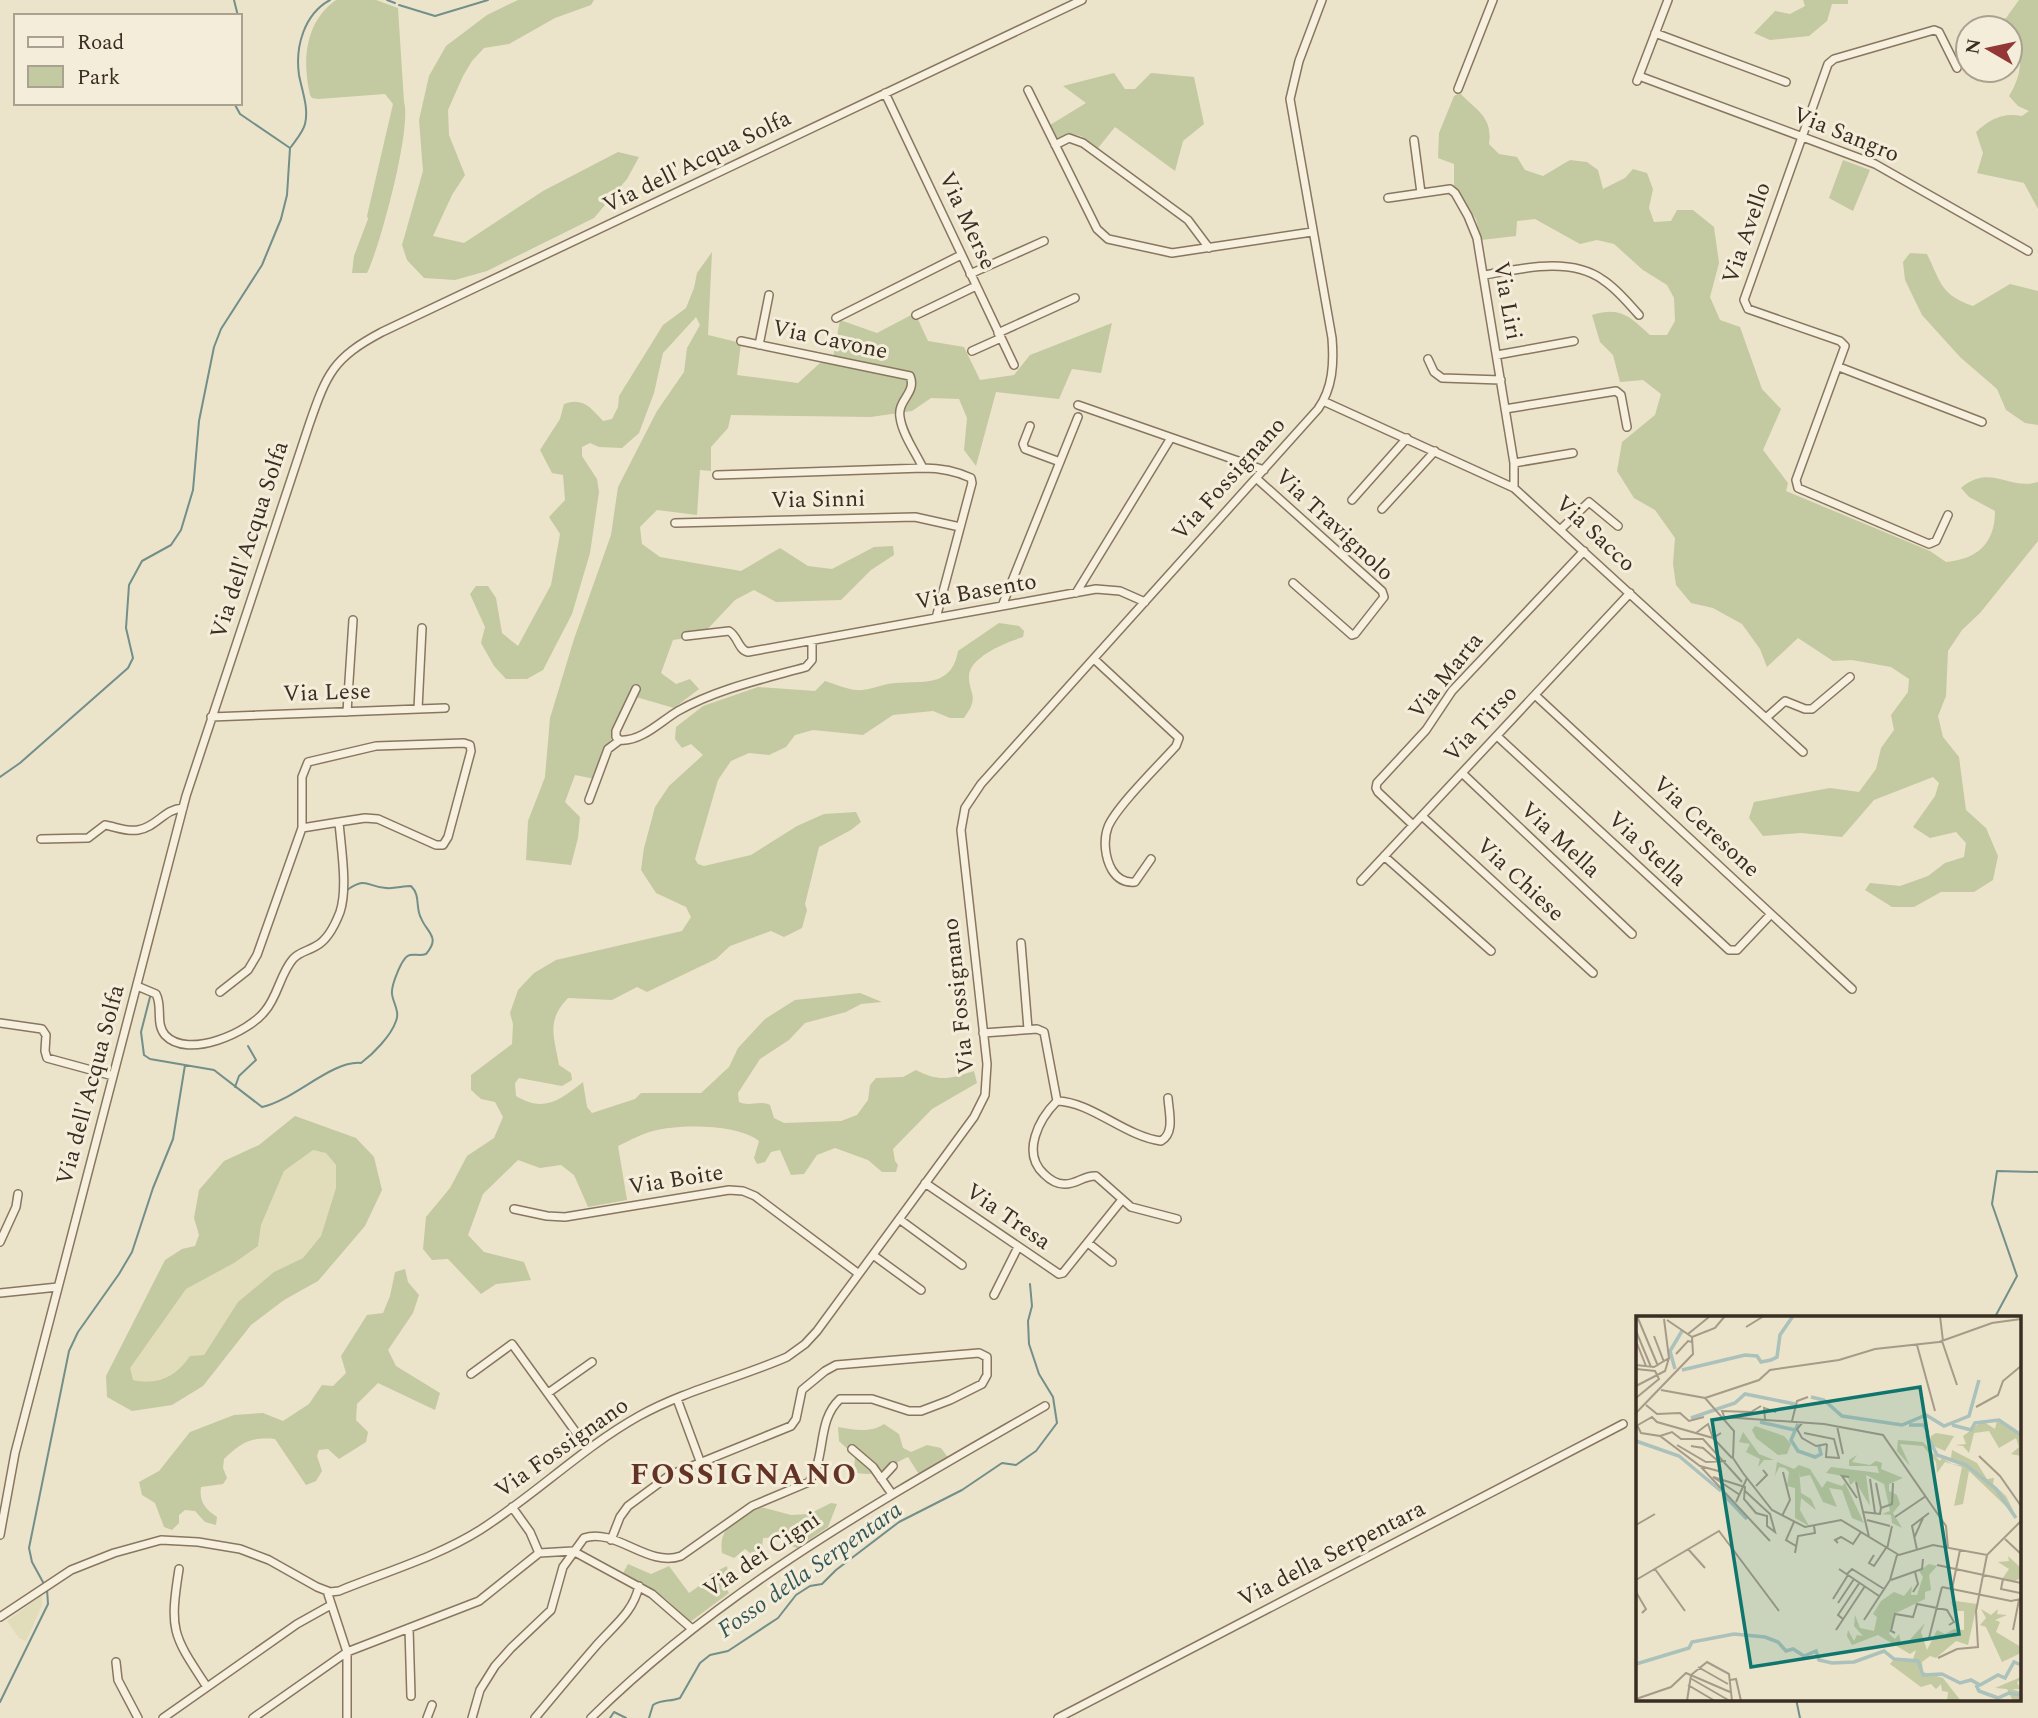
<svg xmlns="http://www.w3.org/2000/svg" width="2038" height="1718" font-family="Spectral,serif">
<rect width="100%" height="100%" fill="#ece3cb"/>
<!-- farmland -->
<path fill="#e1dcb9" d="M313,1150L326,1153L336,1165V1188L321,1236L303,1258L274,1272L238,1302L204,1355L190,1356L181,1371L149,1384L133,1380L129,1368L186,1289L234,1263L258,1246L261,1225L284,1171Z
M42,1595V1605L26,1641L19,1638L7,1621Z"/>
<!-- green -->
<path fill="#c3c9a0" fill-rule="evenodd" d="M336,0H376L398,8L404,102C412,128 380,247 367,273H352L354,256L368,219L367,216L393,104L385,94L318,99L312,98L310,95C302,60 305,22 336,0Z
M518,0H594L591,5L555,18L509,44L484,48L472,61L463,76L448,110L449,135L465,175L452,195L433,236L464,243L543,191L618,152L639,157L627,179L594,218L487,271L455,280L424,278L407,260L402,245L423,171L419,120L429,76L446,46L487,15Z
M1803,0H1848V4H1832L1827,21L1809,36L1770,40L1754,33L1775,11L1790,14L1805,6Z
M2019,0H2038V209L2024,183L1977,173L1983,153L1976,132C1990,119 2003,112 2022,116L2029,111L2018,106L2009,96C2020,78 2025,58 2013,41L2010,40V28H1988L1989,22L2006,18Z
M1114,73L1125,89H1135L1151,73L1194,77L1204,124L1183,141L1175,171L1115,127L1098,148L1081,136L1068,133L1057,139L1050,125L1086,103L1063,86Z
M1460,93C1477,111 1493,117 1489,144L1499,154L1517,157L1525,170L1543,176L1570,160L1587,162L1598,170L1603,189L1625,178L1633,169L1647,173L1653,189L1649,208L1654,222L1671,221L1677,210H1693L1714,227L1719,263L1710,297L1720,320L1740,327L1762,389L1781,409L1763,450L1788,483L1786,491L1930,551L1946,562C1977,559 1995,544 1995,511L1969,497L1961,488C1991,463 2008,491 2038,482V541L1980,613L1962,630L1948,651L1946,696L1938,716L1943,737L1959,757L1966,810L1986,828L1998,856L1993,880L1974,892H1941L1914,907H1892L1865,890L1870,883L1900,886L1928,876L1945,863L1964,857L1966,843L1956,832L1930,838L1913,827L1935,796L1939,783L1933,777L1874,800L1842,837L1801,833L1763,836L1749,818L1754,802L1830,788L1859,792L1876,769L1881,748L1894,730L1891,715L1908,692L1909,679L1891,667L1852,660L1833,661L1798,638L1767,667L1760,649L1742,624L1713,608L1691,603L1676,585L1673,564L1675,538L1655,510L1634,498L1617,471L1622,442L1655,415L1661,394L1643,380L1620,382L1613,355L1600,342L1592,315C1621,306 1629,316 1650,335H1667L1675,321L1674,298L1667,285L1643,270L1614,244L1597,240L1580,244L1535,219L1517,221L1516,236L1481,240L1476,219L1454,188V164L1438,158L1439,133L1454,96Z
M1843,160L1870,170L1853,211L1829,198Z
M712,252L708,335L741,343L737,375L798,383L820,363H832L840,320L877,333L915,313L928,341L964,347L980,380L1014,375L1030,355L1112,323L1101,373L1072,369L1059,399L996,392L976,466L964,450L967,418L959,399L931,398L912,411L871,417L731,415L728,428L711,447V471L700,470L697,515L657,510L640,527L642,544L660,557L741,571L780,548L808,566L832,569L874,547L893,546L894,555L871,570L841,600L776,602L754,590L735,600L701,636L673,640L661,673L676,684L690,679L699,689L674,708L629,695L595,779L575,775L565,802L580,817L578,838L571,865L526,860L528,821L545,777L550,718L574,639L611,535L618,487L657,411L684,372L687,348L700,325L696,317L663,353L654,393L639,433L622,448L599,447L590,443L582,447V456L597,479L599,492L590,553L572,614L543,670L527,679H506L494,666L481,643L485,627L470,594L476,586H488L496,598L502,633L518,646L551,585L560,534L549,517L565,500L563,475L552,473L540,450L560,419L564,404C583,397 590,407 603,421L612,419L618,407L619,396L663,325L686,308L694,288L697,273Z
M1910,253L1927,254C1941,283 1941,295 1973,306L2010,284L2038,291V425L2025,423L2006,410L1997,389L1960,357L1922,315L1905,280L1903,262Z
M999,623L1019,626L1024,631L1023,637C1007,642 971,656 969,675C968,694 981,695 964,718H950L933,711L893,715L863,735L813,730L795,735L786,747L769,755L749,753L731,761L718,780L695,859L698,864L704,866L751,855L797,826L824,814L856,812L861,822L851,830L819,847L805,904L807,910L802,928L784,937L771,931L730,946L716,959L647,992L637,987L612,1000L568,998C546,1021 554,1036 559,1065L571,1073L572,1080L562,1086L519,1078L515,1083L516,1096C544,1113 560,1100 583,1082L587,1107L592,1113L635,1099L641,1093H701L729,1067L738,1048L765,1019L795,1000L860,993L882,1002L861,1004L846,1012L805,1023L789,1040L760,1059L738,1093L739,1102C750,1107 759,1100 770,1105L774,1118L784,1123L841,1121L857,1115L868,1100L870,1085L876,1078L903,1077L916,1070C939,1082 950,1079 974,1071L977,1083L932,1109L893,1149L895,1161L898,1165L896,1172H882L868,1160L835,1148L817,1155L804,1174L791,1175L780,1150L771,1152L765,1162L757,1164L754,1158L759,1141C737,1124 680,1124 653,1131C641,1134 629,1141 618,1146L627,1200L588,1207L574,1175L561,1165L540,1168L518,1160L483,1194L468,1235L484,1252L524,1262L531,1280L496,1284L481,1294L448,1259L432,1260L423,1249L426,1217L450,1188L467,1156L494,1138L503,1117L495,1102L481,1099L471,1090V1075L512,1044L513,1024L510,1013L518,990L534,973L556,960L682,931L691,917L686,907L656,893L641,870L644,848L655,807L669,786L703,755L691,744L682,748L675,739L676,727L703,706L758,687L815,691L825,681C835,684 846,689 856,690C866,691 878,686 888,684C918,679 951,691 958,651Z
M295,1116L356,1138L374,1157L382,1190L365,1226L318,1281L284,1300L251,1325L203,1386L172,1405L132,1411L107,1397L106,1376L165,1260L182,1249L195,1246L199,1235L194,1218L199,1190L224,1161L259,1145ZM313,1150L326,1153L336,1165V1188L321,1236L303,1258L274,1272L238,1302L204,1355L190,1356C177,1376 157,1386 133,1380L130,1368L186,1289L234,1263L258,1246L261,1225L284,1171Z
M405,1269L408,1282L419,1295L413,1313L388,1350L396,1366L440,1393L435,1410L378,1383L357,1404L356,1420L368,1432L366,1442L339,1459L328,1449L319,1450L317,1456L322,1471L316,1481L306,1485L275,1439C250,1437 242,1442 224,1459L223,1468L227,1478L223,1484L201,1487C199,1502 205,1509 217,1517L216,1525L205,1522L195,1511L185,1510L179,1515V1523L172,1530L164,1527L155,1503L142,1495L139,1482L159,1471L190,1432L234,1415L263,1413L283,1421L309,1404L322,1385L333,1386L346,1373L341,1356L367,1315L383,1313L390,1296L395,1272Z
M884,1424L899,1434L903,1448L911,1452L927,1445L941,1448L949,1459L920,1476L908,1457C887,1466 878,1479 854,1472L855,1456L839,1441L838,1427C853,1430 871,1433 884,1424Z
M831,1503L837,1504L828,1527L797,1548L789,1545L784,1537L763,1538L762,1549L750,1553L745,1549L734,1558L722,1553C718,1526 737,1520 757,1506L791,1515L809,1514Z
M628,1564L651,1574L669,1566L689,1593L709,1579V1575L727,1566L728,1572L722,1582L729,1593L690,1622L666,1599L623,1573Z"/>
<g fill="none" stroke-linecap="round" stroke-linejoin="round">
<!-- stream -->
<path stroke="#728f89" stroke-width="2" d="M234,0L238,16
M387,0L395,3
M399,5L435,16L488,0
M291,147C296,140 303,132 305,124C309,108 302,91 299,75C295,47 304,14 330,0
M0,777L20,763L128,668L133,658L126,628L129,585L142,561L171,545L181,530L193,490L199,421L214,347L221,329L262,265L281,219L287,195L290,148L240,114L234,103
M150,997L141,1032L144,1055L150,1059L214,1070L262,1107C293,1101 332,1060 361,1063C373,1054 391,1036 396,1021C400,1011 393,1003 392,994C391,986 402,956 410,955C415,954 420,956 426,954C441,937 427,933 421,918C415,907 421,896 411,886C403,886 394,889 386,888C367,887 367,876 347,890
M235,1087L239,1076L256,1060L248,1046
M1995,1317L2017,1276L1992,1204L1997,1171L2038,1172
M44,1584L32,1562L29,1548L69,1351L78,1332L119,1274L132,1252L153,1188L173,1139L185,1065
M1796,1699L1800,1718
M0,1702L48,1604L47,1589
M610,1718L614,1712L626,1718
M649,1718L653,1705C662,1699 670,1702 680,1698L700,1663L710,1655L728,1651L778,1618L796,1595L810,1586L822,1584L836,1570L899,1522L962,1490L1002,1463L1016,1465L1036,1451L1057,1423L1053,1397L1039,1374L1029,1344L1028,1321L1032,1306L1030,1284"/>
<defs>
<path id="minor" d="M1655,33L1786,82
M1639,76L1875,164L2028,251
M1637,81L1668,0
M1458,89L1493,0
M1028,90L1097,229L1108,239L1172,253L1312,232
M885,93L1014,365
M1414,140L1421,193
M1055,145L1069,138L1083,143L1188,220L1209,248
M1388,198L1450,189L1455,193L1468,216L1477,238L1514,463V488
M970,274L1044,241
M1484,275C1520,269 1570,256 1603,280C1617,289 1628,303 1639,315
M916,315L976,286
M836,318L961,255
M998,333L1075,298
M741,341L910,376C917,393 897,400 900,417C902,434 916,453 923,468C939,468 956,471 971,478L972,483L936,618
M759,345L769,295
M972,351L1001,338
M1497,355L1574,341
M1428,359L1434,372L1442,378L1501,380
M1839,367L1982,422
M1323,401L1514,488L1803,752
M1078,405L1264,470
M1505,409L1616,391L1621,395L1627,427
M1030,426L1023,444L1025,449L1060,462
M1514,463L1573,453
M717,475L923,468
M1256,478L1382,591L1384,597L1355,634L1352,635L1293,583
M1352,500L1407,438
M1382,509L1435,451
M1948,515L1936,541L1929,544L1798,488L1796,480L1845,346L1840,341L1748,309L1744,300L1828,64L1834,59L1934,30L1939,32L1957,68
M675,523L915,517L960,527
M1561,529L1589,502L1618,526
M1076,593L1169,441
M1002,606L1078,417
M686,636L729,631C738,636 738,650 748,652L1096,589L1120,591L1145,602
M1094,659L1179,738L1176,746C1160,764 1116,807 1108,827C1103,840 1105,858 1112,870C1117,878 1125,883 1135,882L1151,859
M636,689L616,731V737L620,740C641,742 661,721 678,711C717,689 763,679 806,667L812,660V641
M1535,695L1852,989
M418,709L422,628
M347,712L353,620
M211,717L445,708
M1767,717L1785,701L1805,709H1812L1850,677
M1497,736L1729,950H1737L1771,914
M1462,773L1632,934
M589,800L608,749L620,740
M1422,816L1593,973
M1413,825L1378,792L1376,788L1377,783L1426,730L1452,691L1584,551
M41,839L88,838L105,825C116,827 127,832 138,830C157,827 164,809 183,808
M1384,856L1491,951
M1361,881L1630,593
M1021,943L1028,1029
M137,986L156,994C163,1007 155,1023 165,1035C188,1060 249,1032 265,1011C278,996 280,974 293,959C299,952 308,951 316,946C328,940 335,925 340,912C348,888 341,848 339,822L302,828
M220,992L248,970L257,955L302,828V777L308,762L376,746L464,743L470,745L471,751L448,837L443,845H436L378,819L365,818L339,822
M0,1023L42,1029L46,1035L45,1051L47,1058L113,1076
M983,1033L1037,1029L1044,1032L1057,1101C1039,1119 1021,1153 1044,1174C1049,1179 1057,1184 1064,1184C1076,1185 1084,1175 1096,1176L1131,1207L1177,1219
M1057,1101C1092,1102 1124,1136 1161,1141C1175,1133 1169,1113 1168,1098
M925,1183L1059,1274L1063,1273L1121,1201
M514,1209L547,1216L565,1217L729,1190L743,1191L755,1196L859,1274
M899,1219L962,1265
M0,1242L16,1207L18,1194
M1088,1243L1112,1262
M873,1255L921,1290
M0,1293L58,1287
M994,1295L1018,1247
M471,1374L512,1344L588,1449
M548,1393L592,1362
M677,1399L700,1461
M852,1449L873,1467L892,1494
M881,1479L893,1466
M512,1507L530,1532L539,1553L573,1551L652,1594L691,1628
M0,1535L15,1453L186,796L309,425C327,373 333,358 382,332L1082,0
M179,1569C169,1632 173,1635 207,1687
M327,1591L347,1652V1718
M0,1617L71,1570L114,1553L161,1540L198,1542L240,1549L269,1560L317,1587L330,1592L339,1591C385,1572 437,1557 480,1530C535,1495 582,1448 639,1416C686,1390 739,1378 787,1357L805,1344L817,1331L974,1117L985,1095L987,1064L961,830L965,808L981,784L1318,409C1333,388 1334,363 1332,338L1290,99L1299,61L1322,0
M409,1628L411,1696
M116,1662L118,1680L138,1718
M163,1718L297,1624L331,1605
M253,1718L347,1652L479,1601L539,1553
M427,1718L432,1705
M472,1718L480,1690L495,1666L511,1648L551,1610L563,1567L584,1538C615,1527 648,1568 681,1556L752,1506L809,1482C827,1457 816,1421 840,1399H872L909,1411H921L950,1400L982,1384L987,1375V1357L979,1353L836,1365L825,1371L802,1390L796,1419L791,1426L670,1475L628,1506L620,1517L611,1540
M535,1718C555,1694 575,1670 595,1647C613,1626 633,1613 639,1586
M591,1718C726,1585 882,1500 1045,1406
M1058,1718L1623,1424"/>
</defs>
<!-- minor casing -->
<use href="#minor" stroke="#887660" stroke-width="10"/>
<!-- minor -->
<use href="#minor" stroke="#f7f0de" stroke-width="7"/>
</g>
<g text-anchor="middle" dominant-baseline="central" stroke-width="6" stroke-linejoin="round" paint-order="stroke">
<!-- street labels -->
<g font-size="23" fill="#3a2e23" stroke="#f4edda">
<text transform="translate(1846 135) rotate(22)">Via Sangro</text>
<text transform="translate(697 162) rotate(-26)">Via dell'Acqua Solfa</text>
<text transform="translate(967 221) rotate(65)">Via Merse</text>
<text transform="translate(1747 233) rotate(-71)">Via Avello</text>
<text transform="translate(1507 301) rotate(80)">Via Liri</text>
<text transform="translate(830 340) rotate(12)">Via Cavone</text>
<text transform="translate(1229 479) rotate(-48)">Via Fossignano</text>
<text transform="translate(818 500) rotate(-1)">Via Sinni</text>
<text transform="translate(1334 525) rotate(43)">Via Travignolo</text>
<text transform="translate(1595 534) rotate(43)">Via Sacco</text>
<text transform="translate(250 540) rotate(-72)">Via dell'Acqua Solfa</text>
<text transform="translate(976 592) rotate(-10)">Via Basento</text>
<text transform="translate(1446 676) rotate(-51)">Via Marta</text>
<text transform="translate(327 693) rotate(-2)">Via Lese</text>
<text transform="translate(1481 724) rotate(-47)">Via Tirso</text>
<text transform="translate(1706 827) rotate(43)">Via Ceresone</text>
<text transform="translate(1560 840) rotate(43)">Via Mella</text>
<text transform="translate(1647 849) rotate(43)">Via Stella</text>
<text transform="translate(1520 880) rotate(43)">Via Chiese</text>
<text transform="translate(959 996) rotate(-96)">Via Fossignano</text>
<text transform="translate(91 1085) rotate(-75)">Via dell'Acqua Solfa</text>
<text transform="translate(676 1180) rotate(-9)">Via Boite</text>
<text transform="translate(1008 1217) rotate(35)">Via Tresa</text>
<text transform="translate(562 1448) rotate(-35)">Via Fossignano</text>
<text transform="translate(1332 1554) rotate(-27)">Via della Serpentara</text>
<text transform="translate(762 1555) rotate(-34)">Via dei Cigni</text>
</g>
<!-- water labels -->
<g font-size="24" font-style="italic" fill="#335857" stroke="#f4edda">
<text transform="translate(810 1570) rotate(-35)">Fosso della Serpentara</text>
</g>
<!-- district labels -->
<g font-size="30" font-weight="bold" letter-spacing="2" fill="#633425" stroke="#f4edda">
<text x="744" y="1475">FOSSIGNANO</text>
</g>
</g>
<!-- overview -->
<g transform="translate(1636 1316)">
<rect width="385" height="385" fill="#ece3cb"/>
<path d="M361,104L385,117V140L375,138L383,131L380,122L363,132L353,115L338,117L333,137L327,130L319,129L330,128L327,120L334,115L318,110L334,112L348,106L359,113ZM119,110L148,120L155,128L151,138L142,139L120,122L116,114ZM107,116L123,138L138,144H128L122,151L124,143L110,136L114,128L103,126ZM300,117L318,120L309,135L295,129V120ZM262,124L287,126L304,145L306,142L316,148L330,150L352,167L331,149L315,146L307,140L315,142L316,134L341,147L351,163L358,162L357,168L370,180L380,200L333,155L327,188L318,190L326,151L309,146L301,157L300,146L287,130L264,128L274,150L261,135ZM221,139L216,146L234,149L240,145L246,147L245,153L267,162L253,168V175L261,179L264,188L257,197L266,212L256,207L255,199L246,198L254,195L248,168L230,159L234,190L219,165L214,169L212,161L190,157L195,151L243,157L241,150H213V144ZM141,146L158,153L163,149L174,153L186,172L191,165L206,170L209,167L228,207L216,202L206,174L193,172L201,191L187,186L174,159L164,161L163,154L165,177L175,183L180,194L165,182L164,194L173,210L159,202V172L151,170L153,156L149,152L143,151L139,160ZM372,240L385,252V262L379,265L366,263L373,253L362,246L373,245ZM293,248L301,250L293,259L295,274L289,276V283L260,297L253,318L259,323L263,318L265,328H270L289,307L285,316L291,334L301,314L309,318L318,313L328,314V295H319L314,284L318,290L320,285L341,288L332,329L320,325L300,342L294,340L286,346L287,356L307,362L325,385H311L312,376L306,375L305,368L300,373L295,368L285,371L254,348L259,342L277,343L280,334L274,338L242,319L216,329L211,320L212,314L218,325L221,319L227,320L218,310L219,299L224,312L238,315L241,301L237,298L245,285L258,276L268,280L276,270L275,279H281L287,261L283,255ZM345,293L355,299L362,293L361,298L371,299L359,304L364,306L360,316L385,331V337L366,346L350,311L344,309L350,302ZM385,361L381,367L385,373H376L385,376V385H377L371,373L359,372Z" fill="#c3c9a0"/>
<path fill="none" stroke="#abc1bb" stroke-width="3.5" d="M39,53L34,35L46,15M46,54L109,39L121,40L125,46L135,44L141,41L144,19L157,0M175,81L188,84L206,100L266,109L290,99L308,110L333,100L343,64M55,102L99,87L109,78L159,88M124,106L159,114M162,108L155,124L162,135L179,141L185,138L183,130M273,109H288L292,117M316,109L335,114L339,107L363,104L385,119M291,119L301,139L330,149L360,173L380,202M0,125L43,140L85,175M88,179L111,203M0,348L53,332L56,326L98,318L129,321L142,326L150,335L157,333L168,340L180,335L183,344L196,347L218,346L248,335L258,343L282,345L287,359L306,358L324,367L335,364L344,369L362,359L369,362L378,346L385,349M340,369L343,375L362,382L373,377L385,379"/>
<path fill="none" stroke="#a59b88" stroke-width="2" d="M1,0L22,50M304,0L307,25M110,11L128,0M0,15L15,51M52,18L73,1M18,20L28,46M56,21L79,12L89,0M0,25L10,50M306,25L321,69M281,29L299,95M40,38L52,25L56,26M0,49L18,51L33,42L28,3M0,53L19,55L23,63L0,82M0,70L29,55L33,42M25,74L69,82L98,115L97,142L107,157L136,194L169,211L205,204L263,239L297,229L351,239L385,205M69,82L123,64L134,54L203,44L239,33L303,26L356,7L385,3M10,89L21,98L44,97L53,105L68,101M340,91L362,79L367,65L385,50M0,97L57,38L56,21L31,4M88,100L86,95L115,96L125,90M88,101L188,108L247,119L310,210L312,232M129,103L128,92L140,96M156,105L161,85L172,81M167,106L161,113L166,122L180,130L191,128M1,109L5,117L24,120L64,150L86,156M2,109L16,101L21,106L77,122L96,142M201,110L207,138M60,117L72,108L77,122L85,117M168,117L198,123L203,142L190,141L191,128M24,120L36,116L45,123H67L106,166M41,129L70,146L90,145M55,130L67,132L82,145M343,140L364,160L385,190M65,151L134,225M213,161L206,160L221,182M234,163L239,197M220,166L233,221M240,167L245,192M120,170L131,159L127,154M104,179L77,161L109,171L108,183L120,197L131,200V210L139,216L134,198L109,175M100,186L111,162M227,196L244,198L245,192L256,188L257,167M146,200L154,184L147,156M259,201L290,180M231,204L254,210M158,206L150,224L160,230M0,209L19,198M278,222L287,202M369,223L385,238M202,227L199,224L205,221L217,228L225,216M52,233L69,252M251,233L256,210M281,234L276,210L293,197M159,237L162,220L179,217L178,210M238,239L233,247L238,250L250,232M301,249L385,267M19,253L49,295M203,253L243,280M211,258L216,253L248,273M367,263L365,273L384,277M0,264L83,215L143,295M255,264L286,253L287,243M306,271L375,285L385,283M316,273L324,234M0,276L10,293L6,297M277,276L282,268L279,256M197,283L212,259M202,287L218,263M207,303L202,299L224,266M228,304L254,264L261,239M200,314L229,270M377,314L383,284M259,317L255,315L259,298L277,301L281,288L311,294L318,306L313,309M293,322L306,271M302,342L321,333L342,331L340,295L351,239M62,351L92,368M54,362L94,385M94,364L100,363L105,385M52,369L79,385M0,383L35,371L50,357L94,376M51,385L55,359L71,346L93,358L96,385"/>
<path fill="#0f766e" fill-opacity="0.15" stroke="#0f766e" stroke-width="3.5" d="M284,71L323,318L115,351L76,104Z"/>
<rect width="385" height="385" fill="none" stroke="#3a2e23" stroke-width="3.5"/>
</g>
<!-- legend -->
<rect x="14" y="14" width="228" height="91" fill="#f4edda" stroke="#aaa191" stroke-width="2"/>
<rect x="28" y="37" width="35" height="10" fill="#f7f0de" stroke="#aaa191" stroke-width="2"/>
<text x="77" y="49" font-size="21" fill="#3a2e23">Road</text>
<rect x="28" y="66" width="35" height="21" fill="#c3c9a0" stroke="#aaa191" stroke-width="2"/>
<text x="77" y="84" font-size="21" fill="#3a2e23">Park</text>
<!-- north arrow -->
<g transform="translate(1989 49) rotate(279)"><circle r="33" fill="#f4edda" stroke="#aaa191" stroke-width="2"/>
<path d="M0-5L12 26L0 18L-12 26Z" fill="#923735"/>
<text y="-10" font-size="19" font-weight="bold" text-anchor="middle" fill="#3a2e23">N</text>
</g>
</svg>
